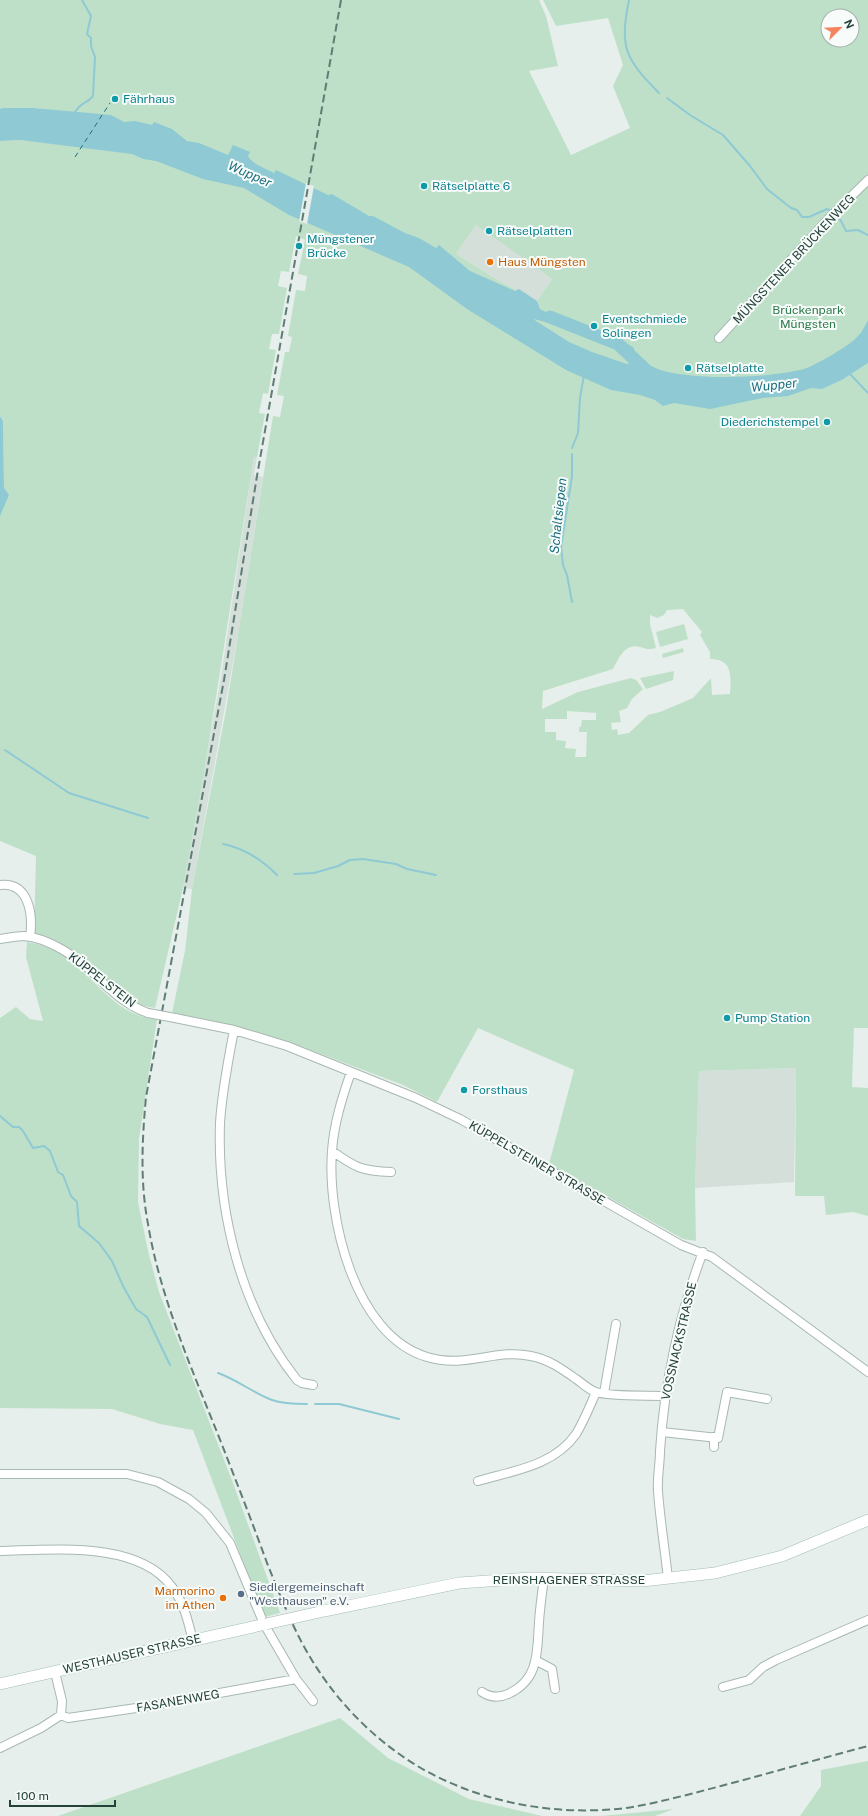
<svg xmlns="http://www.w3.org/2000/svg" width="868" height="1816" font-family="'Public Sans',sans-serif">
<rect width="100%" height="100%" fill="#e6efeb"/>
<!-- built -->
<path fill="#d4dfda" d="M476,225L552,279L537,301L501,282L456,254Z
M254,457H257L254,475L263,477L239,629L192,889L183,888L221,677Z
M796,1068L794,1182L695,1188L699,1071Z"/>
<!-- green -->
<path fill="#bfe0c8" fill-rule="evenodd" d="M0,0H539L546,16L558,66L529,71L571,155L630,128L613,86L623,65L608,18L556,26L543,0H868V342L822,389L842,380L868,363V1028H854L852,1087L868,1088V1216L853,1212L826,1215L824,1196H795L796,1068L699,1071L695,1188L696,1241L683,1239L549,1164L574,1070L478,1028L437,1102L403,1085L292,1043L172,1013L185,951L192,889L226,710L273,416L280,417L284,396L277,395L285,352H289L292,337L288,336L296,290L305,291L307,276L298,274L305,240L296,236L289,272L281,271L278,286L287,288L279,334H272L269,349L276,350L268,394L263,393L259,413L265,414L257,457H254L204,773L183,888L155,1008L138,1005L117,990L75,953L45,937L34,933L36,856L0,841V516L4,488L3,421L0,416V141L20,140L51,143L64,111L34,108L0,109ZM828,16H852V40H828ZM476,225L552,279L537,301L501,282L456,254ZM683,609L702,632L700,635L710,652V659C733,659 731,676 730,694L712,695L711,678L693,698L660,712L648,715L629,733L618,735L617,729L612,730L611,723L621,722L619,711L627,708L632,699L643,689L636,680L631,678L578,692L542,709L543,691L613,669C619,658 625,643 640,647C647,649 649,650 656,648L650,624V615L657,618L664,615L667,610ZM567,711L596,713V720H582L581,727H579V732H587L586,757H575L576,749L565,748L566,741L556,740V732H545V719H567Z
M684,624L688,639L660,647L656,632Z
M683,648L684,652L663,658L662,654Z
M674,671L673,680L646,689L640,678Z
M27,942C40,944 56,949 67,958C96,979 117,1017 157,1019L139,1139L138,1202L148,1251L159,1292L233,1483L280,1613L264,1617L193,1430L160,1424L112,1409L0,1408V1018L16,1007L30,1019L43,1021L26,957Z
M340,1718L388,1758L469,1799L542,1816H58Z
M868,1761V1816H800L821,1786V1770Z
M674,1809L655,1816H601Z"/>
<!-- water -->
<path fill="#8ec9d4" d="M3,108H34L111,115L124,122L135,121L152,125L154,122L172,129L187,141L199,143L228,155L233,145L250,152L248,156C253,165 265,168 274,173L276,170L328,195L332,194L369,216H373L405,233L419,238L436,248L439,245L470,271L515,291L519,289L537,301L540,309L566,323L565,327L534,319L536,321L569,342L592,352L627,364L636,361C647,363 657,370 668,372C704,380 769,378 804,369C814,366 849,346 856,338C861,334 865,326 868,320V363L842,380L822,389L811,388L788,396L763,398L710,409L674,403L663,406L655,400L640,395L611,390L566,370L467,309L409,267L289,215L244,188L203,179L156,161L143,159L132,154L20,140L0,141V109Z
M616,338L633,347L638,358L630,360L611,345Z
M0,416L3,421L4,488L9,495L0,516Z"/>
<!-- pier -->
<path fill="#e6efeb" d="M306,183L314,186L307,224L299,221Z"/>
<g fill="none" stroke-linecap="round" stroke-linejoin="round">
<!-- stream -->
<path stroke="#8ec9d4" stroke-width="2" d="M629,0C619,49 626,59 659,93
M667,98L690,115L723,135L750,166L767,189L791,208L797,210L802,217H809L827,209L833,212
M74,114C80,101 89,103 93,96L95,57L91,46V38L87,34L91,16L82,0
M836,215L841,221L846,231L858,230L868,235
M850,374L868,393
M572,448L578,433L580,398L584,375
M572,454V476L561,547L563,565L567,575L572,602
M5,750L69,793L148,818
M223,844C244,848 262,860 277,875
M294,874L314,873L338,866L350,860L363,859L396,864L407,869L436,875
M0,1116L13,1127H19L23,1131L33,1148L44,1146L50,1151L58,1172L63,1175L71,1196L77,1202L79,1226L99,1243L112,1261L123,1286L136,1309L147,1317L170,1365
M218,1373C238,1380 253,1393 272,1400C283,1404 296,1404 307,1404
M315,1404H339L399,1419"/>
<!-- river -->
<path stroke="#8ec9d4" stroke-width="13" d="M550,317L618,344L648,372"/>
<!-- ferry -->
<path stroke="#1c6f80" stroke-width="1" stroke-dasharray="5 4" stroke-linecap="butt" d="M75,157L110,103"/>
<defs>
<path id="minor" d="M719,338L831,216L868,180
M0,885C30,882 33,916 30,937
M0,939C8,938 16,936 24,936C49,938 77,957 94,974C109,989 127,1006 148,1013
M175,1018L234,1030L287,1046L416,1098L460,1119L681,1245L712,1257L868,1372
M234,1030C228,1061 222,1091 220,1123C217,1212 241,1310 297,1380L302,1383L313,1385
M351,1072C342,1098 334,1123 332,1151C327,1217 354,1335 427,1357C467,1369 495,1348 531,1356C548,1359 562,1369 576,1379C582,1383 589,1390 596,1392C611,1397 649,1395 666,1396
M332,1151C356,1168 362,1171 391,1172
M604,1393L616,1324
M662,1432L718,1438L727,1392L767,1399
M714,1447V1437
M0,1474H127L158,1482L189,1499L206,1513L230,1543L264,1624L296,1679L313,1701
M478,1481C512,1471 554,1466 576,1434C584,1421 590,1406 596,1392
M0,1551C51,1550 138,1540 172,1587C184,1603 188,1621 193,1641
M668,1579C665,1550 660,1520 658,1491C657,1478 660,1464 660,1451C664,1386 679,1314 703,1252
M537,1661L552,1669L555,1689
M723,1687L749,1680L763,1667L776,1660L868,1620
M482,1692C491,1698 499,1698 508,1694C540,1680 537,1650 539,1622C540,1607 542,1593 544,1578
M61,1715L68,1718L143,1707L296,1679
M0,1748L41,1728L61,1715L62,1701L55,1672"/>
<path id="secondary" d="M324,1611L459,1583L531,1578L642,1581L715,1573L782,1556L868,1520
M0,1684L266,1624"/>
</defs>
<!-- minor casing -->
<use href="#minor" stroke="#a8b8b2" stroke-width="10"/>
<!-- secondary casing -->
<use href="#secondary" stroke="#a4bbb3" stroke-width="12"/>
<!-- minor -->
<use href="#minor" stroke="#fff" stroke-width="8"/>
<!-- secondary -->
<use href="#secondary" stroke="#fff" stroke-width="11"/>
<!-- rail -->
<path stroke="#5f7d75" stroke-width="2" stroke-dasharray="8 4" stroke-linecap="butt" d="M341,0L257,476L224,680L146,1097C142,1140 140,1182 148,1224C161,1303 197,1380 226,1455C240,1491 254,1527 267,1563C280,1595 292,1627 310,1657C338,1704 378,1744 426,1771C487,1804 557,1816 626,1808C658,1803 690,1794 721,1786C770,1773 819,1759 868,1746"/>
<defs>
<path id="minor-bridge" d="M148,1013L175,1018"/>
<path id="secondary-bridge" d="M266,1624L324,1611"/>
</defs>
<!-- minor-bridge casing -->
<use href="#minor-bridge" stroke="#a8b8b2" stroke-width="10" stroke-linecap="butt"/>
<!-- secondary-bridge casing -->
<use href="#secondary-bridge" stroke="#a4bbb3" stroke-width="12" stroke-linecap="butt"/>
<!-- minor-bridge -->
<use href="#minor-bridge" stroke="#fff" stroke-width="8"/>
<!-- secondary-bridge -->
<use href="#secondary-bridge" stroke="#fff" stroke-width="11"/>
</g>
<!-- markers -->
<g fill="#0f9aa8" stroke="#f7fbf9" stroke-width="1.5">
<circle cx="115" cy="99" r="4"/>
<circle cx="424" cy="186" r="4"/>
<circle cx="489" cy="231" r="4"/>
<circle cx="299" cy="246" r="4"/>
<circle cx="594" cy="326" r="4"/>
<circle cx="688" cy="368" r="4"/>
<circle cx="827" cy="422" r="4"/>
<circle cx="727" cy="1018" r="4"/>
<circle cx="464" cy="1090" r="4"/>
</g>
<g fill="#e8710a" stroke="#f7fbf9" stroke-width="1.5">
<circle cx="490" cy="262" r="4"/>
<circle cx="223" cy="1598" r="4"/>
</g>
<circle fill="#5c6f8a" stroke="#f7fbf9" stroke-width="1.5" cx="241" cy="1594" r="4"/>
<g text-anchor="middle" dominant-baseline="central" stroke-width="4" stroke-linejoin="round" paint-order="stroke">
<!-- culture labels -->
<g font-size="12" fill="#0d838f" stroke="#f7fbf9" text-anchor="start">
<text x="123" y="99">Fährhaus</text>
<text x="432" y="186">Rätselplatte 6</text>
<text x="497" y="231">Rätselplatten</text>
<text x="307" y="239">Müngstener<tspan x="307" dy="14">Brücke</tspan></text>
<text x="602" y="319">Eventschmiede<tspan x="602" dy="14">Solingen</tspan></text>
<text x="696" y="368">Rätselplatte</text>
<text x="819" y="422" text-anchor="end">Diederichstempel</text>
<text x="735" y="1018">Pump Station</text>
<text x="472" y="1090">Forsthaus</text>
</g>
<!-- street labels -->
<g font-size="12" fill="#24423a" stroke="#f7fbf9">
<text transform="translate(794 259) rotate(-47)">MÜNGSTENER BRÜCKENWEG</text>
<text transform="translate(102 980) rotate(38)">KÜPPELSTEIN</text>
<text transform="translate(537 1163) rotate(30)">KÜPPELSTEINER STRASSE</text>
<text transform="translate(679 1341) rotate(-77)">VOSSNACKSTRASSE</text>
<text x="569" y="1580">REINSHAGENER STRASSE</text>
<text transform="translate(132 1654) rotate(-13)">WESTHAUSER STRASSE</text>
<text transform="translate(178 1701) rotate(-10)">FASANENWEG</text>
</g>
<!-- food labels -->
<g font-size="12" fill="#c56008" stroke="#f7fbf9" text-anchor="start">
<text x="498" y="262">Haus Müngsten</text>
<text x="215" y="1591" text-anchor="end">Marmorino<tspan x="215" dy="14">im Athen</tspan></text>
</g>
<!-- park labels -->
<g font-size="12" fill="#2d7a4b" stroke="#f7fbf9">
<text x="808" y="310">Brückenpark<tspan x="808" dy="14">Müngsten</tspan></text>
</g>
<!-- service labels -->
<g font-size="12" fill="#4e5e75" stroke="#f7fbf9" text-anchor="start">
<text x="249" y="1587">Siedlergemeinschaft<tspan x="249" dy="14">"Westhausen" e.V.</tspan></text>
</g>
<!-- water labels -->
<g font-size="13" font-style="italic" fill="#1c6f80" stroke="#f7fbf9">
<text transform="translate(250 174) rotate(24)">Wupper</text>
<text transform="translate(774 385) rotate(-6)">Wupper</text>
<text transform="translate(558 516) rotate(-84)">Schaltsiepen</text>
</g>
</g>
<!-- north arrow -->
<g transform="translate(840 28) rotate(66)"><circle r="19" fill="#f7fbf9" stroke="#a3b1ad"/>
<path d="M0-3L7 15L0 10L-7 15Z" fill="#f4845f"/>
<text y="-6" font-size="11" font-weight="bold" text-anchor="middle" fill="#24423a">N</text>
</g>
<!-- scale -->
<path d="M10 1800v6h105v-6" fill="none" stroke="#24423a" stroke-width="2"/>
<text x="16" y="1800" font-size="12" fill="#24423a" stroke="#f7fbf9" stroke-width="3" paint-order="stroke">100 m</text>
</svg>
